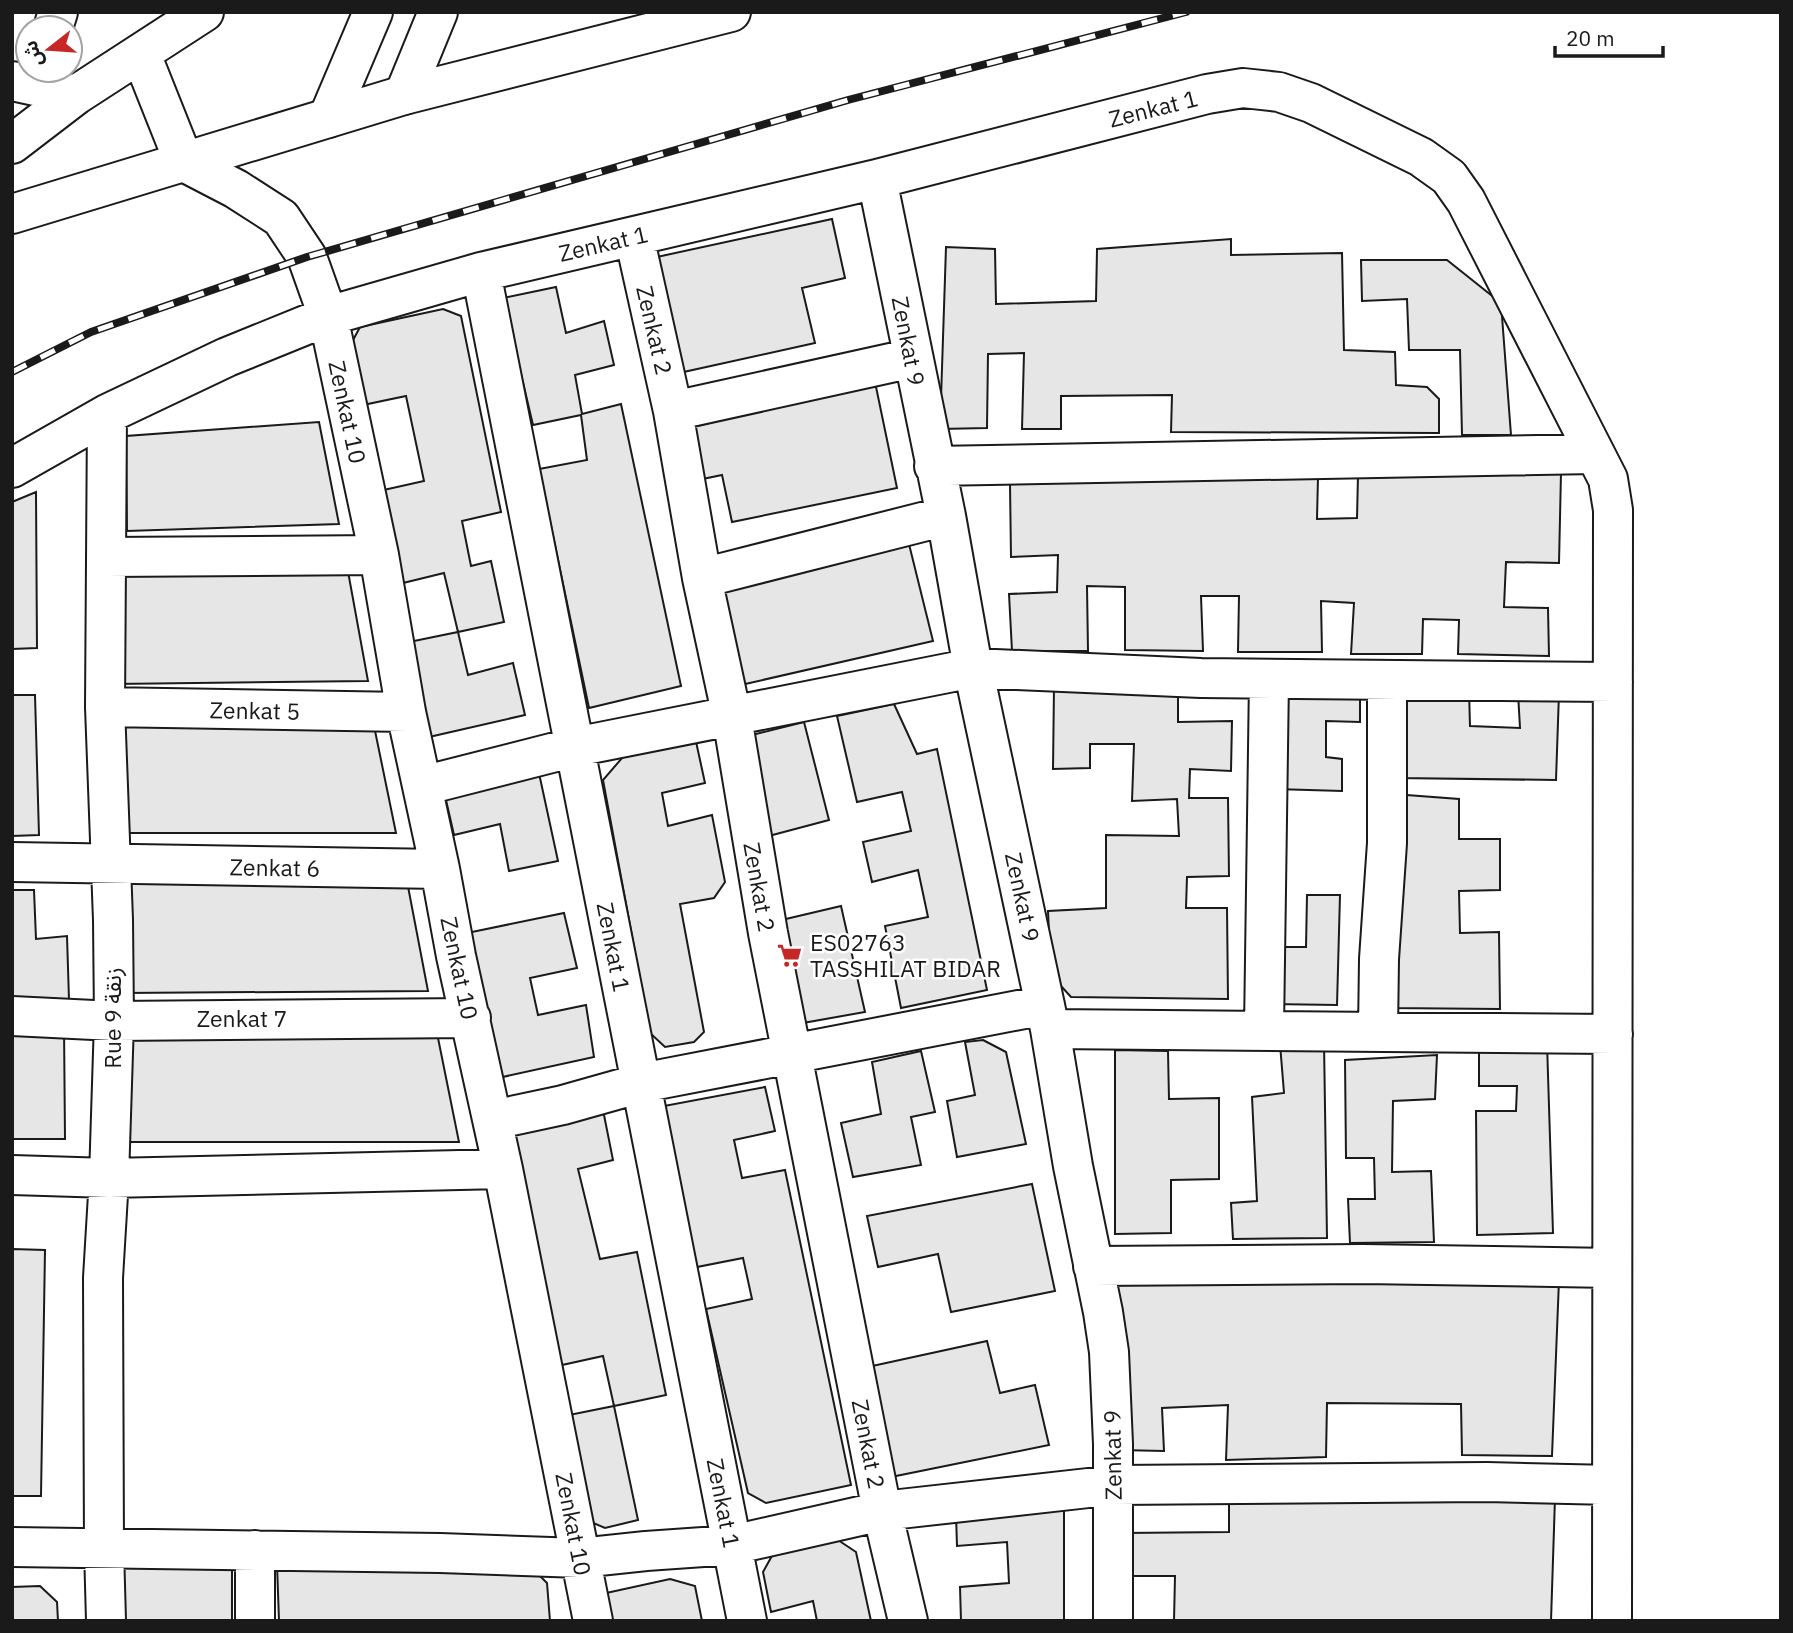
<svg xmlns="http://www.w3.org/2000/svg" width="1793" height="1633" font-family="'IBM Plex Sans','Noto Sans Arabic',sans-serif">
<rect width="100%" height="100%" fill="#fff"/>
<!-- building -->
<path fill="#e6e6e6" stroke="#1a1a1a" stroke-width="2" d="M832,219L845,278L802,288L815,343L670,375L643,260Z
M1231,239V255L1342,253L1344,350L1395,352L1396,385L1427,387L1439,399V433L1171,432L1172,395L1061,396V429H1022L1024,353L988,354L987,428L940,429L946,247L995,249L996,304L1096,301L1097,249Z
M1361,260H1447L1501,303L1511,435H1462L1460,350H1409L1407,299L1362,301Z
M556,287L566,333L604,321L614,365L575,375L582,414L621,404L681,686L589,708L539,469L587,460L581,415L533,425L503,298Z
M443,309L461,316L501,512L462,521L471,566L491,561L504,622L458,632L444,573L399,584L379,491L424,481L406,396L363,405L351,344L360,327Z
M875,382L897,488L732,522L722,475L693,481L681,430Z
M319,422L339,524L127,531L126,436Z
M1561,473L1559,563L1506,562L1504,607L1548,608L1549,656L1458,654L1459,620L1423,619L1422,654H1351L1354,603L1321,601L1322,652H1238L1239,596H1201L1203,651L1125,650V587L1087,586L1088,651H1012L1009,594L1057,592L1058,555L1011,557L1010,484L1318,477L1317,519L1357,518L1358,475Z
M36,492L37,648L12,649V502Z
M906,532L933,641L732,687L709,581Z
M347,566L368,681L114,684L115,574Z
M458,632L468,675L513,663L525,715L429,737L409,642Z
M1054,686L1178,688V722L1232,721L1231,771L1190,769L1189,798H1228L1229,876L1187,877L1186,908H1227L1228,999L1071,997L1051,975L1048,911L1106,908V835L1179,836L1177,799L1132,801L1134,744H1090V768L1053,769Z
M1276,686H1360V722L1326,721V757L1342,759V791L1275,789Z
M1395,688L1469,689L1470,726L1520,728L1518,693H1559L1556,780L1396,778Z
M12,695H35L39,835L12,836Z
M894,704L917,754L937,749L987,990L901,1008L885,926L928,917L918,870L872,882L863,842L911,831L902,792L857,802L837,716Z
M373,721L396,833H122L120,723Z
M804,722L829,820L765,837L740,738Z
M695,737L705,783L662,793L668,826L712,815L725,882L714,898L680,904L704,1032L694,1042L665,1047L650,1033L603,780L629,750Z
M537,764L558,861L509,871L500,824L454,835L443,787Z
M1393,794L1459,799V839H1500V890L1459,891L1460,933L1499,932L1500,1009L1389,1008Z
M119,874L406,876L428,991L122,993Z
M12,890H34L36,939L67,936L69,1000L12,1001Z
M1307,895H1340L1337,1005L1269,1004L1270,947H1306Z
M841,906L865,1012L797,1024L773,922Z
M564,913L577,968L530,978L538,1015L586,1005L594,1057L498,1078L467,933Z
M12,1025H64L65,1139H12Z
M126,1033H437L459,1142H124Z
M983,1040L1006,1052L1026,1144L957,1157L947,1101L975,1095L965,1042Z
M1324,1042L1327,1238L1233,1239L1231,1203L1257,1201L1252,1097L1284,1093L1280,1044Z
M1479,1042L1547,1043L1553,1233L1477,1235L1476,1111H1516L1517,1086H1479Z
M1115,1050L1168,1051L1169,1099L1219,1098V1179L1171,1180V1233L1115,1234Z
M921,1051L935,1112L911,1117L921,1165L853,1177L841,1123L881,1114L872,1062Z
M1437,1055L1435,1099L1393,1101L1392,1172L1431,1171L1434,1242L1350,1243L1348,1199H1375L1374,1158H1346L1345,1060Z
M765,1087L775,1131L734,1140L742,1178L785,1170L851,1485L766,1503L748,1493L706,1309L752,1299L743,1258L697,1267L664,1106Z
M603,1110L613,1160L578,1169L600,1259L637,1252L666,1395L614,1406L603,1356L553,1367L505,1130Z
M1032,1184L1055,1291L951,1312L938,1254L878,1267L867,1216Z
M12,1249L45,1250L41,1496H12Z
M1114,1277L1559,1280L1552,1456L1462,1455L1461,1404L1327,1403L1326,1457L1226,1460L1228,1405L1162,1408L1164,1451L1119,1450Z
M987,1341L1000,1393L1035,1385L1049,1445L886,1478L863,1368Z
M614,1406L638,1520L605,1528L584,1519L564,1416Z
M1555,1498L1551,1621H1174L1175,1576H1120L1122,1533L1229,1532V1499Z
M1064,1500V1621H961L960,1587L1009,1583L1007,1542L957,1546L956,1515Z
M838,1540L856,1552L871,1621H817L813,1601L771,1612L763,1572L773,1554Z
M232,1564V1621H116L115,1565Z
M277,1564L529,1565L547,1583L550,1621H279Z
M670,1579L695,1586L702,1621H603L597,1595Z
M40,1586L57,1602L58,1621H12V1587Z"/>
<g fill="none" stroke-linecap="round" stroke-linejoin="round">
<defs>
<path id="minor" d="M53,28L58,12
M141,54L184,162L236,189L281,218L307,257L328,316L379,555L406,712L440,869L456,956L503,1169L593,1621
M12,81L76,95L204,12
M404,95L438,12
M328,118L373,12
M12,144L76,95
M877,179L946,516L973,668L1050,1029L1073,1166L1103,1312L1109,1352L1113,1444V1621
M634,236L673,411L702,578L732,717L768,933L882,1511L908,1621
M481,272L747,1621
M673,411L913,358
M934,466L1595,454
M12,468L107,414L227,357L328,316L481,272L877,179L1207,94L1243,88L1279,92L1311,103L1421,157L1449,177L1466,201L1608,479L1613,510L1612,1621
M106,557L379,555
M702,578L946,516
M105,707L406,712
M422,786L575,747L973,668L1201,678L1613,682
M12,862L440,869
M12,1016L114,1021L471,1018
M1050,1029L1613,1034
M1264,1030L1269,679
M1378,1032L1379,959L1387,843V680
M493,1120L563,1105L641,1083L1045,1005
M12,1175L109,1178L503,1169
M1093,1266L1363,1264L1612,1268
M12,1547L440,1553L580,1558L646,1551L732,1545L882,1511L1115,1485L1487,1482L1612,1485
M255,1550V1621
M106,1621L104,1549L103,1278L109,1178L114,1021L113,920L105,707L107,414"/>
<path id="major" d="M12,214L404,95L731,12"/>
</defs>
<!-- minor casing -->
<use href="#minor" stroke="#1a1a1a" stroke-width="42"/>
<!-- major casing -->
<use href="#major" stroke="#1a1a1a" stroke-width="42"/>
<!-- minor -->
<use href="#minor" stroke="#fff" stroke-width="38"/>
<!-- major -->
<use href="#major" stroke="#fff" stroke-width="38"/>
<defs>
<path id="rail" d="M12,372L91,332L307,257L848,100L1186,12"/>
</defs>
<!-- rail casing -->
<use href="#rail" stroke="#1a1a1a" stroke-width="8"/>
<!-- rail -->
<use href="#rail" stroke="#fff" stroke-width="5" stroke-dasharray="16" stroke-linecap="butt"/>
</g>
<!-- icons -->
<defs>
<symbol id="supermarket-bare" viewBox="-9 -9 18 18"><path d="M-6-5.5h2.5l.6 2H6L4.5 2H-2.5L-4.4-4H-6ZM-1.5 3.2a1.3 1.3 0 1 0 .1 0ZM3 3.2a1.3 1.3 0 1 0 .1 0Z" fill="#c62828" stroke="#fff" stroke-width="2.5" paint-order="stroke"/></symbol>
</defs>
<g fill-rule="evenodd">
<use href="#supermarket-bare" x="772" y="938" width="35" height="35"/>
</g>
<g text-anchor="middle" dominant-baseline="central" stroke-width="5" stroke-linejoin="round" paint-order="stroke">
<!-- street labels -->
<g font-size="23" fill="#1a1a1a" stroke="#fff">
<text transform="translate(1153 108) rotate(-14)">Zenkat 1</text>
<text transform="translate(603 243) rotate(-13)">Zenkat 1</text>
<text transform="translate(655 330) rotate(77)">Zenkat 2</text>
<text transform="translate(909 341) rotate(79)">Zenkat 9</text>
<text transform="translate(348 412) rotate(78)">Zenkat 10</text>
<text transform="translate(255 710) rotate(1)">Zenkat 5</text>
<text transform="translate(275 867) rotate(1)">Zenkat 6</text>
<text transform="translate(760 887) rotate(80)">Zenkat 2</text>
<text transform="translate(1023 897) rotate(78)">Zenkat 9</text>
<text transform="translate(614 947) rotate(79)">Zenkat 1</text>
<text transform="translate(460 968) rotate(78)">Zenkat 10</text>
<text transform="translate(112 1018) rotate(-90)">Rue 9 زنقة</text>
<text x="242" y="1018">Zenkat 7</text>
<text transform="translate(869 1444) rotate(79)">Zenkat 2</text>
<text transform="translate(1112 1455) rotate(-91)">Zenkat 9</text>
<text transform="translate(724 1503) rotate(79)">Zenkat 1</text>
<text transform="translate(574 1524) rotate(79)">Zenkat 10</text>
</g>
<!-- poi labels -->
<g font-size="23" fill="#1a1a1a" stroke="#fff" text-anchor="start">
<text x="810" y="942">ES02763<tspan x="810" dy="26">TASSHILAT BIDAR</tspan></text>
</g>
</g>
<!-- border -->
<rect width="1793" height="1633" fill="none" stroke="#1a1a1a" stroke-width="28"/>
<!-- north arrow -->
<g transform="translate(49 49) rotate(253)"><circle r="33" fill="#ffffff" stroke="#a3a3a3" stroke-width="2"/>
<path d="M0-5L12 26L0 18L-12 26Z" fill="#c62828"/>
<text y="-10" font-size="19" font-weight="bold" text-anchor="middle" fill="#1a1a1a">ش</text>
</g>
<!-- scale -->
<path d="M1555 46v10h108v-10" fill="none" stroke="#1a1a1a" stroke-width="3.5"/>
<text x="1566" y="46" font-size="21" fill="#1a1a1a" stroke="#ffffff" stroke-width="5" paint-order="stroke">20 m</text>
</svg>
